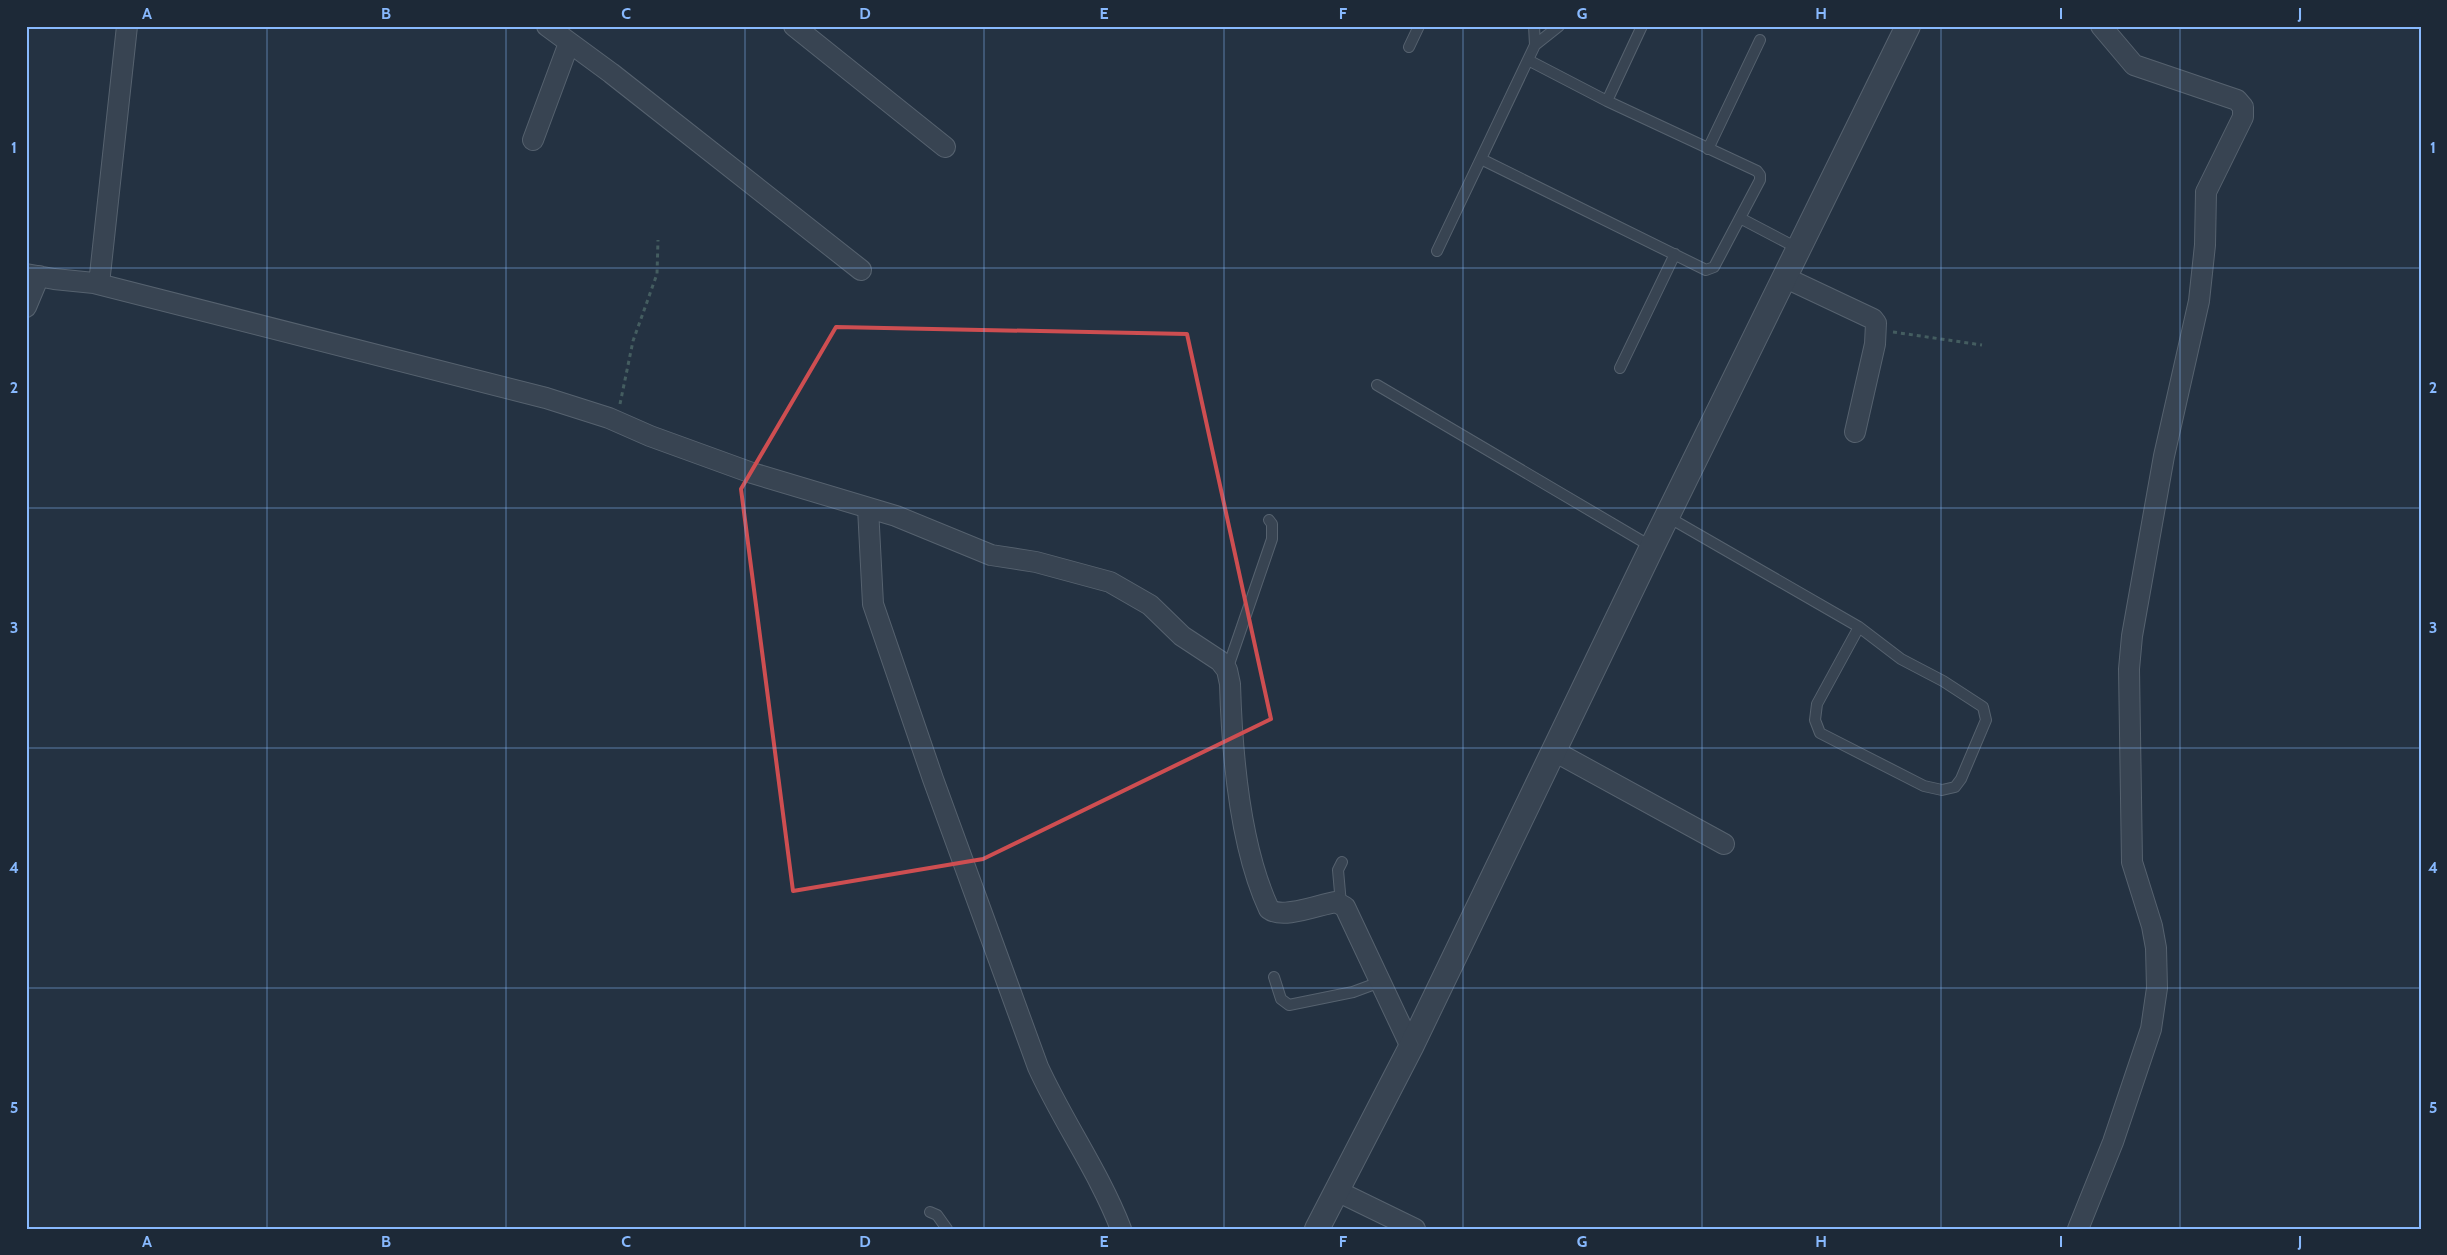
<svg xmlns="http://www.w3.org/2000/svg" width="2447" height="1255" font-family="Cabin,sans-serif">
<rect width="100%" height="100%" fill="#243242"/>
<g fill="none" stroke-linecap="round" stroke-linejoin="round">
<defs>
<path id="service" d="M1534,26L1535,45
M1409,47L1419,26
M1607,101L1642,26
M1708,149L1760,40
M1481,159L1706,270L1714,267L1760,180V175L1757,171L1607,101L1528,60
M1740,218L1799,249
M1437,251L1535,45L1559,26
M1620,368L1675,254
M1377,385L1652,547
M1668,517L1859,627
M1859,627L1901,659L1943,681L1983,707L1986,720L1961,779L1955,787L1942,790L1924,786L1820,733L1815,720L1817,704Z
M1227,670L1272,539V524L1269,520
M1341,904L1338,870L1342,862
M1274,977L1281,999L1289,1005L1353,992L1380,982
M930,1212L937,1215L947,1229"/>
<path id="minor" d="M547,26L611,73L861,270
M794,26L945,147
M533,140L569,43
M26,274L54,279L94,283L546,398L609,418L650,436L752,473L896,516L991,555L1036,562L1110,582L1150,605L1182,636L1220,661L1227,670L1230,684C1232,753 1239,845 1269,909C1283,920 1320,904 1336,902L1345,907L1411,1047
M1786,278L1873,319L1876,323L1875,344L1855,432
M99,284L127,26
M26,307L39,276
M868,508L873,604L933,779L1038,1067C1063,1122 1099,1172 1121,1229
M1554,751L1724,844
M1337,1191L1415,1229
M2078,1229L2113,1142L2151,1029L2157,988L2156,948L2152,926L2132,862L2129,669L2132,636L2164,456L2199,301L2205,245L2206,192L2243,117V107L2237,100L2134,65L2101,26"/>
<path id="tertiary" d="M1317,1229L1411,1047L1652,547L1908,26"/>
</defs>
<!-- service casing -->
<use href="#service" stroke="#56626f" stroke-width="12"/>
<!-- minor casing -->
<use href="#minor" stroke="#56626f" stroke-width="22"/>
<!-- tertiary casing -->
<use href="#tertiary" stroke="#56626f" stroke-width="26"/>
<!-- path -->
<path stroke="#445d60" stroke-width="3" stroke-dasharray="4 4" stroke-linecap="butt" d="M1893,332L1982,345
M620,404L633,341L657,274L658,240"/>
<!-- service -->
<use href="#service" stroke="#384452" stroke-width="10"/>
<!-- minor -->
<use href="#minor" stroke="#384452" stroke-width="20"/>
<!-- tertiary -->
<use href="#tertiary" stroke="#384452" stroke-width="24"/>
</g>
<!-- marked area -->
<path fill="none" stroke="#ce4e51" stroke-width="4" stroke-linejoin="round" d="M836,327L1187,334L1271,719L983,859L793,891L741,489Z"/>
<!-- grid -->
<path fill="none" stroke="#88b9fe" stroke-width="1" stroke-opacity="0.55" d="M267,26V1229M506,26V1229M745,26V1229M984,26V1229M1224,26V1229M1463,26V1229M1702,26V1229M1941,26V1229M2180,26V1229M26,268H2421M26,508H2421M26,748H2421M26,988H2421"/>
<!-- border -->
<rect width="2447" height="1255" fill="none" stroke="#1d2937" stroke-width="55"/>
<rect x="28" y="28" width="2392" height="1200" fill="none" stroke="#88b9fe" stroke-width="2"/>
<g font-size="16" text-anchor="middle" font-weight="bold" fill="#88b9fe">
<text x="147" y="19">A</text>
<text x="386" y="19">B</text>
<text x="626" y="19">C</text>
<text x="865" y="19">D</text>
<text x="1104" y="19">E</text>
<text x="1343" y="19">F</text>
<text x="1582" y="19">G</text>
<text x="1821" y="19">H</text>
<text x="2061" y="19">I</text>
<text x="2300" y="19">J</text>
<text x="14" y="153">1</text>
<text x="2433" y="153">1</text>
<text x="14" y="393">2</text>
<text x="2433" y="393">2</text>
<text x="14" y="633">3</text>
<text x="2433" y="633">3</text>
<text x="14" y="873">4</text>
<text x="2433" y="873">4</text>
<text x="14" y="1113">5</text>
<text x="2433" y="1113">5</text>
<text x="147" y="1247">A</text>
<text x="386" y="1247">B</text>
<text x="626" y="1247">C</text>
<text x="865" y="1247">D</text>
<text x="1104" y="1247">E</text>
<text x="1343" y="1247">F</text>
<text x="1582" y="1247">G</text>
<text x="1821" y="1247">H</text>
<text x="2061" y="1247">I</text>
<text x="2300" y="1247">J</text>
</g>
</svg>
